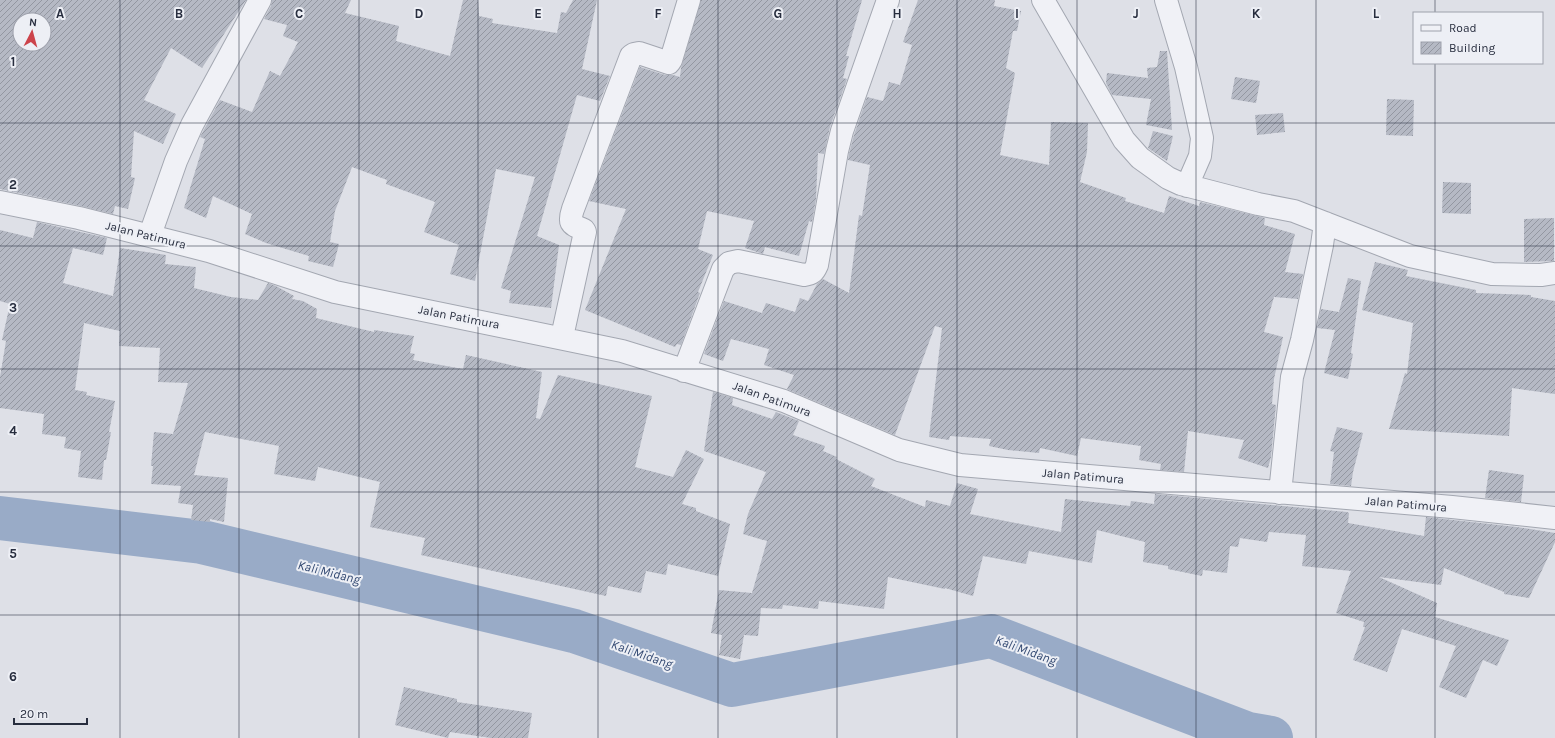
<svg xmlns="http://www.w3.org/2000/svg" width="1555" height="738" font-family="Karla,sans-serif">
<defs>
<pattern id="building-hatch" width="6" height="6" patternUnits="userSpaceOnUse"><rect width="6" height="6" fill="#b5b9c4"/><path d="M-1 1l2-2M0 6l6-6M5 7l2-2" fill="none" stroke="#9397a1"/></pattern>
</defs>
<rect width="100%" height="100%" fill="#dee0e7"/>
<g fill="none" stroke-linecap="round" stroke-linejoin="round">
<!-- river -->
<path stroke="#99abc7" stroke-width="44" d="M0,518L202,542L574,631L732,685L991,636L1248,734L1271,738"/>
</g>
<!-- building -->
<path fill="url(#building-hatch)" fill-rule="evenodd" d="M0,0H246L202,68L171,48L144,100L176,114L163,144L134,131L131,177L135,178L128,209L115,206L113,214L81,206L0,189ZM20,20H44V44H20Z
M272,0H351L345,13L399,26L396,41L450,56L463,0H478L479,16L493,19L492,23L557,33L561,12L566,13L573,0H597L582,69L610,76L600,101L577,95L537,236L559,245L551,308L509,303L511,291L501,288L535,177L496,169L475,281L450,274L459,245L424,232L435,202L386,184L387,180L352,167L335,211L330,242L339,244L333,267L308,261L309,256L266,243L245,234L252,214L213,196L206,218L184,208L205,139L200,137L220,100L252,112L270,71L280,76L298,42L283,36L287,25L264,19L271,6Z
M701,0H862L846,56H849L843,78L847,79L830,127L824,154L818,153L816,199L812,222L809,221L799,256L765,247L763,254L745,248L754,221L707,211L698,249L713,255L698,292L700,293L681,345L677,344L675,347L585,310L626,209L589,201L640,67L665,75H673L680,77L681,68Z
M918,0H995L994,6L1021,11L1017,31H1013L1006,68L1015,73L1000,155L1049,165L1051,122L1088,123L1087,152L1080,182L1126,198L1125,201L1164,213L1169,196L1199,206L1200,202L1265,218L1264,225L1295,234L1285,272L1303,274L1298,299L1274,297L1264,332L1283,337L1274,379L1272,404L1276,405L1271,457L1268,468L1238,458L1244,440L1188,431L1184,472L1160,470L1161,464L1139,460L1141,446L1081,438L1077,456L1040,448L1039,453L1008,450L989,446L991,439L950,436L949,440L929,437L942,328L935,326L895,435L787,389L794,375L764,365L769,349L731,339L723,361L704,354L724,301L762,313L766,303L795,312L800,298L808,301L817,284L823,279L849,293L859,215L862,216L870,165L848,160L849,154L854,135L867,97L883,101L889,82L900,85L912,45L903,42Z
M1160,51H1167L1172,130L1146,125L1151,99L1112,95L1106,83L1107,73L1148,78L1147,68L1157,67Z
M1235,77L1260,81L1256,103L1231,99Z
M1387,99L1414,100L1413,136L1386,135Z
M1283,113L1285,132L1257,135L1255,115Z
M1153,131L1173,136L1167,161L1148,148Z
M1443,182L1471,183V214L1442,213Z
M1554,218V261L1524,262V219Z
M37,222L107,238L103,255L73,248L63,283L113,296L120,248L166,255L165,264L196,267L194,288L231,297L258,300L268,283L276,286L294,296L292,299L303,301L317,309L316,318L374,332V330L414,336L410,353L415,354L413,360L463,369L466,355L542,372L536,418L540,419L558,375L652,396L635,467L673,477L686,450L704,459L682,504L696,508V511L730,524L718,576L668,564L666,575L646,571L641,593L608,586L606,596L421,555L425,538L370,527L380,482L318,467L315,481L274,474L279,446L205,432L194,475L228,478L224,522L210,519V522L191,520L193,505L178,503L181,486L151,484L153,466H151L154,432L173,434L188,383L158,382L160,348L119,346L120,331L84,323L75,390L87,392L86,395L115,401L109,432H111L106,460H104L102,480L78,477L81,451L64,448L66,437L42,434L44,414L0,408V377L6,341L2,340L10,304L0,301V230L33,238Z
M1375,262L1408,270L1406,276L1476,290V293L1531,295V297L1555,301V394L1512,388L1509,436L1389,429L1405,373L1407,374L1413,323L1362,310Z
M1348,278L1361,281L1351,353L1353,354L1348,379L1324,373L1335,330L1317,328L1321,309L1339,312Z
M713,392L733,398L732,405L772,419L776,412L799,421L793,435L825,446L823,451L837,457L836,459L875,479L871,486L925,507L926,500L950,506L957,483L978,489L970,514L1061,532L1065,499L1130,506L1131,501L1154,504L1155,494L1347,512L1349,513L1348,523L1424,536L1426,517L1517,527L1555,533V542L1529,598L1504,594V592L1444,568L1441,585L1379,577L1437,603L1435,617L1509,640L1497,666L1483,660L1466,698L1439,687L1456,646L1402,629L1387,672L1353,660L1365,627H1363L1364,622L1336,613L1351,571L1302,566L1306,535L1269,532L1267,542L1240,538L1238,547L1230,546L1227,573L1203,570L1202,576L1168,569V566L1143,562L1145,542L1097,530L1092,563L1029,551L1026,564L983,556L973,596L945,588V589L888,577L884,609L819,601L818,609L783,605L782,609L761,608L758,636L744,635L740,659L719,655L722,635L711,633L719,590L752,593L767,541L743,534L748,514L766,472L704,451Z
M1337,427L1363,433L1353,472L1351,486L1330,484L1334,452L1330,451Z
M1489,470L1524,475L1521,502L1485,498Z
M404,687L457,699V702L532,713L528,738H491L450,732L448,738L395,725Z"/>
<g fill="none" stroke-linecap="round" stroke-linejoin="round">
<defs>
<path id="minor" d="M1043,0L1124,140L1140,158L1168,178L1181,184L1258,204L1294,211L1410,256L1492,274L1541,275L1555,273
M1166,0L1186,67L1202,138L1200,156L1187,186
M0,202L79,218L209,251L335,292L622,351L784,401L899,450L960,465L1452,507L1555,518
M150,235L176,161L192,125L260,0
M562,337L585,232L584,230C571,224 568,224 573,209L631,56L634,54L639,53L669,63L671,60L689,0
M684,371L723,269L729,263L738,261L804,275C812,274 814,272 817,265L837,151L842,131L888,0
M1280,493L1292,377L1302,340L1322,245L1325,223"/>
</defs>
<!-- minor casing -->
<use href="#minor" stroke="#a3a7b1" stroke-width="24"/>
<!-- minor -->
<use href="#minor" stroke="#f0f1f6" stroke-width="22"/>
</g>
<!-- grid -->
<path fill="none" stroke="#272d3e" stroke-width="1" stroke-opacity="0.55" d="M120,0V738M239,0V738M359,0V738M478,0V738M598,0V738M718,0V738M837,0V738M957,0V738M1077,0V738M1196,0V738M1316,0V738M1435,0V13M1435,63V738M0,123H1555M0,246H1555M0,369H1555M0,492H1555M0,615H1555"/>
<g text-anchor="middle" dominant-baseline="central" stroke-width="4" stroke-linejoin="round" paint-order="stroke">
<!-- street labels -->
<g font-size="12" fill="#272d3e" stroke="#edeff5">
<text transform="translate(146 235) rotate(14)">Jalan Patimura</text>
<text transform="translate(459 317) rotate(11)">Jalan Patimura</text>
<text transform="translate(772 399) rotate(20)">Jalan Patimura</text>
<text transform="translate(1083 476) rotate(5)">Jalan Patimura</text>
<text transform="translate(1406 504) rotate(5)">Jalan Patimura</text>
</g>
<!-- water labels -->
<g font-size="13" font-style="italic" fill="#324871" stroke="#edeff5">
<text transform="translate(329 572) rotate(14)">Kali Midang</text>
<text transform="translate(1026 650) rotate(20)">Kali Midang</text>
<text transform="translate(642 654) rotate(19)">Kali Midang</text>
</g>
</g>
<g font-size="13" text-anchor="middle" font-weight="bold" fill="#272d3e" stroke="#edeff5" stroke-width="4" stroke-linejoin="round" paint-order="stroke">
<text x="60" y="18">A</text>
<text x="179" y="18">B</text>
<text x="299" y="18">C</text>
<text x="419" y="18">D</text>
<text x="538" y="18">E</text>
<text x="658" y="18">F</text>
<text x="778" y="18">G</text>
<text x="897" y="18">H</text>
<text x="1017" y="18">I</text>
<text x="1136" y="18">J</text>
<text x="1256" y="18">K</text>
<text x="1376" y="18">L</text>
<text x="13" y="66">1</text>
<text x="13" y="189">2</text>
<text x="13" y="312">3</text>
<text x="13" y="435">4</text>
<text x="13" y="558">5</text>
<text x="13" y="681">6</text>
</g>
<!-- legend -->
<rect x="1413" y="12" width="130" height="52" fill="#edeff5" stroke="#9ea1ac"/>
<rect x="1421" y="25" width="20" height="6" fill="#f0f1f6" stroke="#9ea1ac"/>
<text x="1449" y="32" font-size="12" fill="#272d3e">Road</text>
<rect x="1421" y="42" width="20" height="12" fill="url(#building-hatch)" stroke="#9ea1ac"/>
<text x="1449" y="52" font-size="12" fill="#272d3e">Building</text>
<!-- north arrow -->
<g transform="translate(32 32) rotate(6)"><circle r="19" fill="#edeff5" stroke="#9ea1ac"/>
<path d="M0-3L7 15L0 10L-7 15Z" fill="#cc434b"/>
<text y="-6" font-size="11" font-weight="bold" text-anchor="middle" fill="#272d3e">N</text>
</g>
<!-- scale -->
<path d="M14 718v6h73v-6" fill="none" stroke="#272d3e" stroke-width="2"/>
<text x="20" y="718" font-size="12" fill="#272d3e" stroke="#edeff5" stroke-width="3" paint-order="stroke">20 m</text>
</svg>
